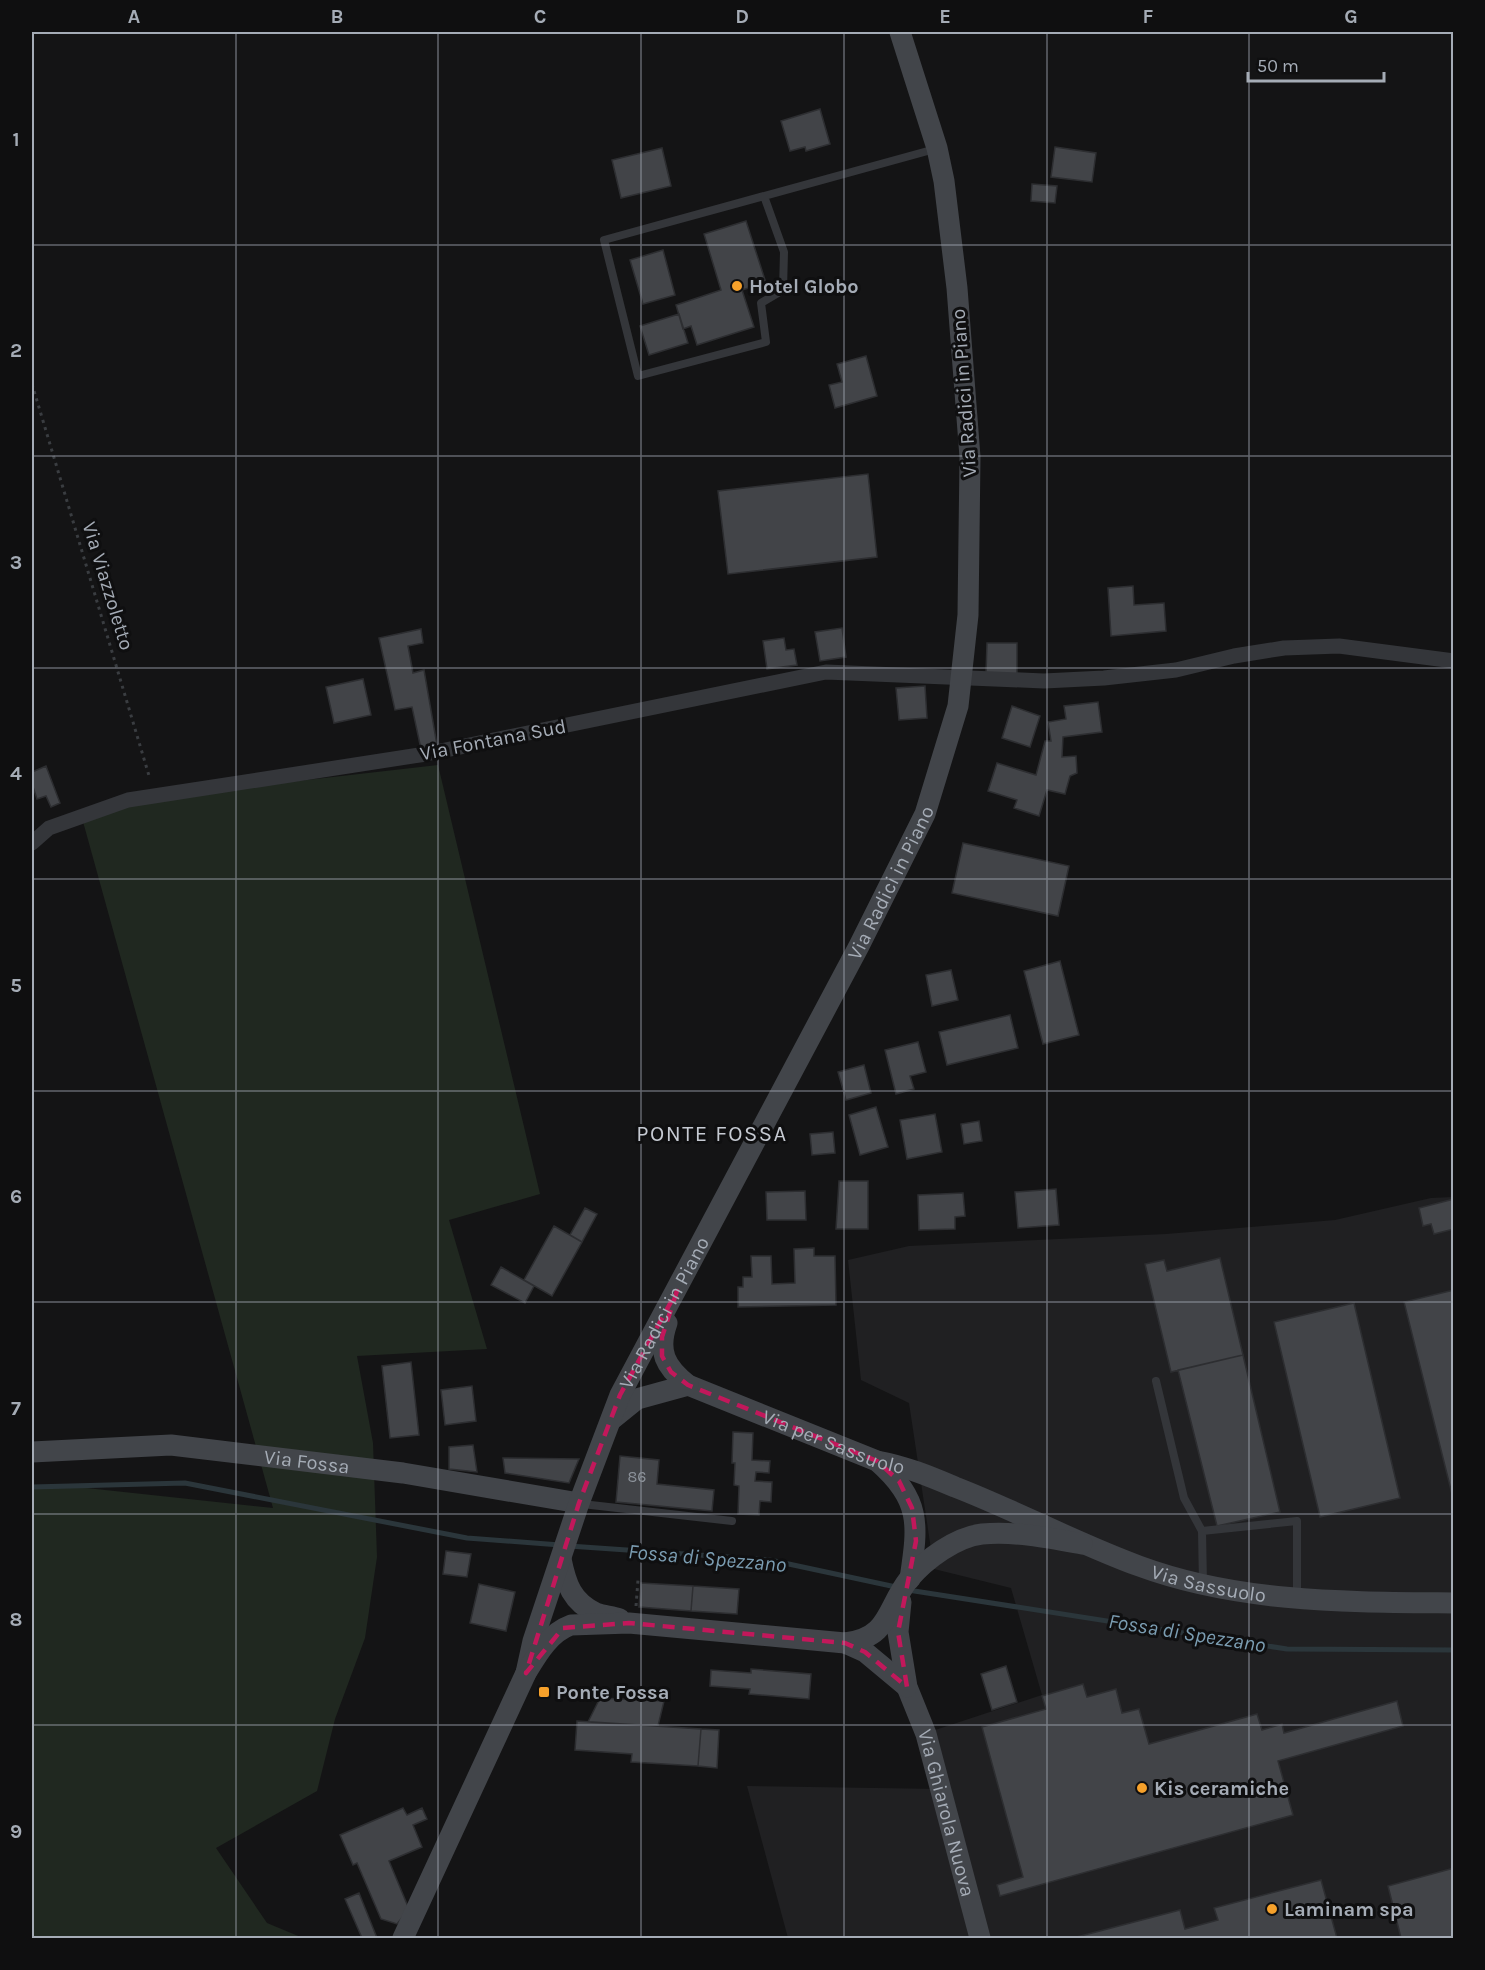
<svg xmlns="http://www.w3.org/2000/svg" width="1485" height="1970" font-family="Karla,sans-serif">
<rect width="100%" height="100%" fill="#141415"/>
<!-- built -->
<path fill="#202022" d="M1453,1197V1938H788L747,1786L940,1789L926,1733L1042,1695L1011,1588L934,1569L909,1403L861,1380L848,1260L909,1246L1166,1234L1335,1220L1431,1198Z"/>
<!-- green -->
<path fill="#202820" d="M438,765L540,1194L449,1220L487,1349L357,1356L373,1443L377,1557L365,1638L335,1719L317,1791L216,1848L267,1923L303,1938H32V1488L68,1486L273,1508L82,818L132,800Z"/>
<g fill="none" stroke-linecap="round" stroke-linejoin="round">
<!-- stream -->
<path stroke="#2b363b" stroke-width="5" d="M32,1487L185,1483L467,1538L560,1545
M569,1546L770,1560L896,1587
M908,1590L1287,1649L1454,1650"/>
</g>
<!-- building -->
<path fill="#424448" stroke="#2d2e31" stroke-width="1.5" d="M820,109L830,144L806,151L805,147L790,151L781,121Z
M1055,147L1096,153L1092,182L1051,177Z
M662,148L671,186L621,198L612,160Z
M1032,184L1057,186L1055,203L1031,201Z
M746,221L766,283L742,290L754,327L697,345L691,326L683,329L676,305L721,290L704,234Z
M663,250L675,295L643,304L630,260Z
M679,314L688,343L649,355L640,326Z
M866,356L877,396L835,408L829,385L842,382L837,364Z
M868,474L877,557L728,574L718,491Z
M1133,586L1134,605L1164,603L1166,631L1111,636L1108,588Z
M842,628L846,657L820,661L815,632Z
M421,629L423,643L408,646L413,673L424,670L437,745L421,749L412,707L395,710L379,638Z
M784,638L786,650L794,649L797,665L767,669L763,641Z
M987,643H1017V674L986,673Z
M363,679L371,715L334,723L326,687Z
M925,686L927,718L899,720L896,688Z
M1098,702L1102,732L1063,737L1062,757L1076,756L1077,773L1070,776L1065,794L1047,790L1039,816L1014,808L1017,800L988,791L997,763L1036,775L1045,741H1051L1048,722L1066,719L1064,706Z
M1012,706L1040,716L1030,747L1002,738Z
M46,766L60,803L51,807L46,796L37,799L32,784V772Z
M963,843L1069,866L1058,916L952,893Z
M1060,961L1079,1035L1043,1044L1024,971Z
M951,970L958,1000L932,1006L926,975Z
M1010,1015L1018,1048L947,1065L939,1032Z
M918,1042L926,1072L910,1076L914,1089L896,1094L885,1050Z
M864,1065L871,1093L846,1100L838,1072Z
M876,1107L888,1147L860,1155L849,1115Z
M935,1114L942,1152L907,1159L900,1120Z
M979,1121L982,1141L964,1144L961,1124Z
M833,1132L835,1153L812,1155L810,1134Z
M839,1181H868V1229H836Z
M1056,1189L1059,1225L1018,1228L1015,1192Z
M805,1191L806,1220H767L766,1192Z
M963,1193L965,1216L955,1217V1229L919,1230L918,1195Z
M1454,1199V1229L1434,1234L1431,1224L1423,1226L1419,1208Z
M585,1208L597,1214L582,1242L570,1235Z
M554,1226L582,1242L552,1296L524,1280Z
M814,1248V1256H835L836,1305L738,1307V1287H743V1277H752L751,1256H771L772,1284L795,1283L794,1249Z
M1220,1258L1243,1355L1171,1372L1145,1264L1164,1260L1167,1271Z
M501,1267L534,1286L525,1303L491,1285Z
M1454,1290V1502L1404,1302Z
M1354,1303L1400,1498L1320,1517L1274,1322Z
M1243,1355L1280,1512L1217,1526L1178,1370Z
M411,1362L419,1435L390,1438L382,1366Z
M472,1386L476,1421L445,1425L441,1390Z
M733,1432L753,1433L752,1460L770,1461L769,1473L756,1472L755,1481L772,1482L771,1502L760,1501L759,1515L738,1514L739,1486L734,1485L735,1463H732Z
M473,1445L477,1472L449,1469V1447Z
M620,1456L659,1460L657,1484L714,1490L712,1511L616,1502Z
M503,1458L579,1459L569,1483L505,1473Z
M446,1551L471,1554L467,1577L443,1574Z
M641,1583L693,1586L691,1611L639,1607Z
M479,1584L515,1592L506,1631L470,1623Z
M693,1586L739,1589L737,1614L691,1611Z
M1006,1666L1017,1702L992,1710L981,1674Z
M751,1669L811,1674L809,1699L749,1694L750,1689L710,1686L711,1670L751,1673Z
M1083,1684L1087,1697L1116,1689L1122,1713L1139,1709L1149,1744L1257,1714L1262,1730L1282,1724L1284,1733L1397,1701L1403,1726L1278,1761L1293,1815L1000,1896L997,1885L1023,1877L982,1727L1046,1709L1042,1696Z
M600,1698L664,1701L658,1726L588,1722Z
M577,1721L701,1729L698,1766L631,1762L632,1754L575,1750Z
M701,1729L719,1730L717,1768L698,1766Z
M403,1808L407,1815L422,1808L427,1819L413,1825L422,1847L389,1861L409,1909L397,1924L381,1919L357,1863L353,1865L340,1835Z
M1454,1868V1938H1401L1388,1886Z
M1321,1880L1337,1938H1073L1180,1910L1185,1929L1218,1920L1214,1908Z
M359,1893L377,1938H362L345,1899Z"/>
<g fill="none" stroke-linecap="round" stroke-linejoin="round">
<!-- path -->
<path stroke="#3a3d41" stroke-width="3" stroke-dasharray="3 4.5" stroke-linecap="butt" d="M32,384L150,779
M636,1606L638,1580"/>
<!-- lane -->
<path stroke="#34363a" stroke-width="8" d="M764,196L784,252L783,290L761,303L766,342L638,376L604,240L935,149
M1156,1381L1184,1498L1202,1531L1203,1584
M582,1504L732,1521
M1202,1531L1297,1521V1597"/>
<!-- street -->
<path stroke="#34363a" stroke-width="15" d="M32,843L49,828L128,800L426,754L826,672L1044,681L1104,678L1176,670L1234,656L1284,648L1339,646L1454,661"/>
<!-- secondary -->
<g stroke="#42454a" stroke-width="21">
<path id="s1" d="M667,1323C657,1351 665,1367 688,1385L877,1461C905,1466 929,1476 955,1487C1017,1511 1076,1543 1139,1566C1239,1603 1348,1602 1454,1603"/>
<path d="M611,1420L637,1399L688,1385"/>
<path id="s2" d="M32,1452L171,1445L403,1473L579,1503"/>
<path d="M877,1461C922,1501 918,1524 910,1579"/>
<path d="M561,1559C566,1584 572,1602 596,1613C604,1616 612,1616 620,1619"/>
<path id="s3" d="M901,1602L898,1632L907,1687L926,1734L980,1938"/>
<path d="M845,1643L865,1652L907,1687"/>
<path id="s4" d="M526,1673L533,1641L579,1503L620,1395L859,946L925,814L958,706L968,615L970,457L957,288L944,181L937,148L900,32"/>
<path d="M403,1938L526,1673C537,1655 549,1633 571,1625L629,1623L845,1643C890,1638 886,1608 909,1579C926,1559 956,1537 982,1534C1016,1531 1050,1538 1082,1544"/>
</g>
</g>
<!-- marked area -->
<path fill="none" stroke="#c2185b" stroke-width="4.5" stroke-dasharray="12 8" stroke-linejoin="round" d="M677,1291L662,1337V1356L671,1372L688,1385L877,1461L899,1481L912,1508L916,1541L898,1632L907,1687L865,1652L845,1643L629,1623L563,1628L526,1673L579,1503L620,1395Z"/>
<!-- grid -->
<path fill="none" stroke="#a5acb6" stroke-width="1.5" stroke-opacity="0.55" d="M236,32V1938M438,32V1938M641,32V1938M844,32V1938M1047,32V1938M1249,32V1938M32,245H1454M32,456H1454M32,668H1454M32,879H1454M32,1091H1454M32,1302H1454M32,1514H1454M32,1725H1454"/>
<!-- markers -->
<g fill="#f6a12b" stroke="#0f0f10" stroke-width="2">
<circle cx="737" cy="286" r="6"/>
<rect x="538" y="1686" width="12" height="12" rx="3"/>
<circle cx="1142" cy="1788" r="6"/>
<circle cx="1272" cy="1909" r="6"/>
</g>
<g text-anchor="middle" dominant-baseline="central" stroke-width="6" stroke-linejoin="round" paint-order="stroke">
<!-- number labels -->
<g font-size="16" fill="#8c929a">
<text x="637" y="1476">86</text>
</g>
<!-- poi labels -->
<g font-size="20" font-weight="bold" fill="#a5acb6" stroke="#0f0f10" text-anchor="start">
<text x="749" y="286">Hotel Globo</text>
<text x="556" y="1692">Ponte Fossa</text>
<text x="1154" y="1788">Kis ceramiche</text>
<text x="1284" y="1909">Laminam spa</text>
</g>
<!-- street labels -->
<g font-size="20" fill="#a5acb6" stroke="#0f0f10">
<text transform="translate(964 393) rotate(-94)">Via Radici in Piano</text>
<text transform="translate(108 586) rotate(73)">Via Viazzoletto</text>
<text transform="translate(493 740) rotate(-11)">Via Fontana Sud</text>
<text stroke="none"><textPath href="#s4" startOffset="873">Via Radici in Piano</textPath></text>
<text stroke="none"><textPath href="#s4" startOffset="387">Via Radici in Piano</textPath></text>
<text stroke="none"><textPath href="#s1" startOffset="228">Via per Sassuolo</textPath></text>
<text stroke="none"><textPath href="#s2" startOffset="276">Via Fossa</textPath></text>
<text stroke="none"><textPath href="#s1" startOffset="630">Via Sassuolo</textPath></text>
<text stroke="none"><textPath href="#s3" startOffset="218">Via Ghiarola Nuova</textPath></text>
</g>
<!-- water labels -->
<g font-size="21" font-style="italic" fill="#7b9db2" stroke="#0f0f10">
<text transform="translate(707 1558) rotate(5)">Fossa di Spezzano</text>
<text transform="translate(1187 1633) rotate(9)">Fossa di Spezzano</text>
</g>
<!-- quarter labels -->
<g font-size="22" letter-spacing="1.5" fill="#c6cad2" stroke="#0f0f10">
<text x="712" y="1134">PONTE FOSSA</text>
</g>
</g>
<!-- border -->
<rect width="1485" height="1970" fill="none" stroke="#0f0f10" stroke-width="66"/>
<!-- scale -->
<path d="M1248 72v9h136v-9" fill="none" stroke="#a5acb6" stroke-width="3"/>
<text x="1257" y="72" font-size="18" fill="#a5acb6" stroke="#0f0f10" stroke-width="4.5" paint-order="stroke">50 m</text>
<rect x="33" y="33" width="1419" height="1904" fill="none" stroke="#a5acb6" stroke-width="2"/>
<g font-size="20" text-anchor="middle" font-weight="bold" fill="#a5acb6">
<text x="134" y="23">A</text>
<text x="337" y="23">B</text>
<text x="540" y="23">C</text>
<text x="742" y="23">D</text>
<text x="945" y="23">E</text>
<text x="1148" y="23">F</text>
<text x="1351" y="23">G</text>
<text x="16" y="146">1</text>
<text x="16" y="357">2</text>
<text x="16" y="569">3</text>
<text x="16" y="780">4</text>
<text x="16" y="992">5</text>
<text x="16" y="1203">6</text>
<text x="16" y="1415">7</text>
<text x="16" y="1626">8</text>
<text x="16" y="1838">9</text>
</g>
</svg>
